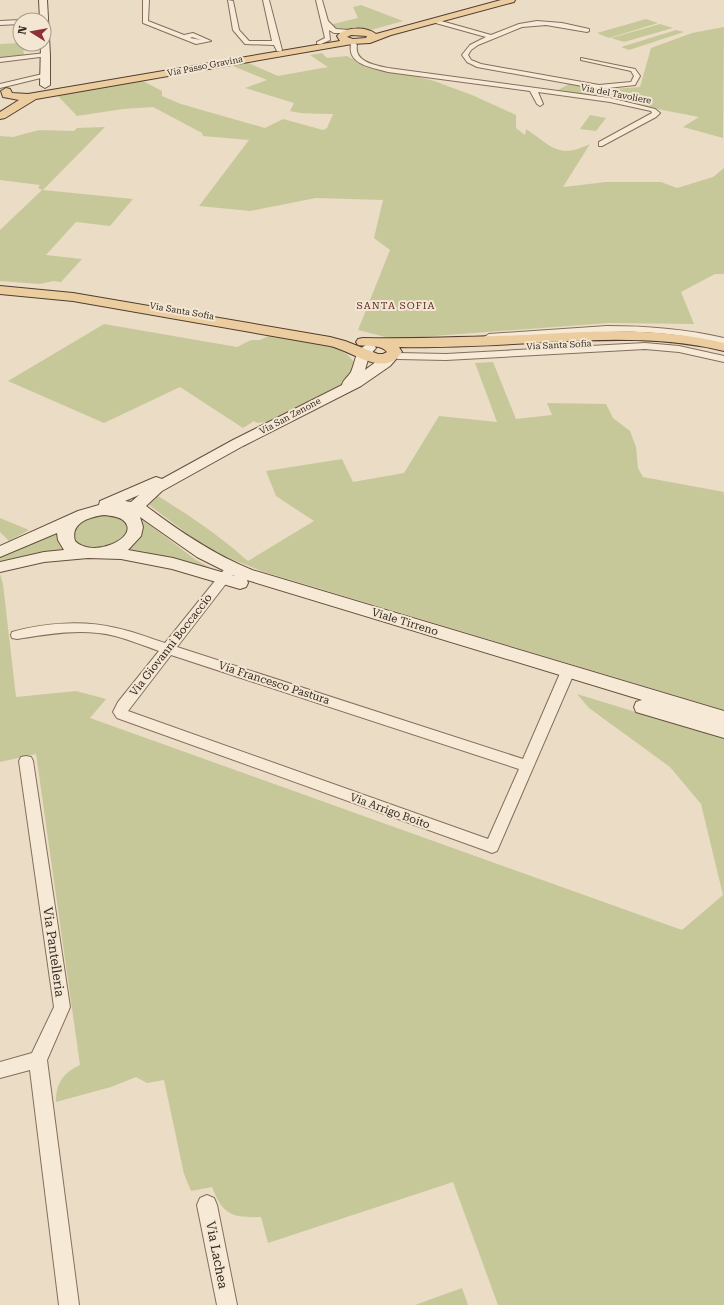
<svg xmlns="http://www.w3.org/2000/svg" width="724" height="1305" font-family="'Roboto Serif',serif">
<rect width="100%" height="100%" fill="#ebdcc5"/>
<!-- green -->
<path fill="#c7c899" d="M361,5L403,21L371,30H337L333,28L332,25L333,24L358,18L353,7Z
M646,19L658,23L609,38L597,33Z
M660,24L673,28L624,42L611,38Z
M724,27L723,138L683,127L699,117L558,90L569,84L599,90L640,87L651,48L692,33Z
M676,30L684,32L629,50L621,47Z
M20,43L23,44L24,56L0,59V44Z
M322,53L327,58L347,56L369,67L415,76L434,81L472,95L516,115V128L525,135L526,129C553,147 558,159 590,144L563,187L606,182H661L677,188L713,177L724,168V274H715L681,292L694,324L609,323L393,339L358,330L390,250L374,238L383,200L316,198L250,211L199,206L249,140L203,136L202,133L153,107L123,109L77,116L56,94L63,95L70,91L141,80L162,91V96L181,104L265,128L283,119L323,130L327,128L333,114C317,113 306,115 290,111L294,103L245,88L267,80L228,64L244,61L278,76L328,67L310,55Z
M590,115L606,118L596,131L580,129Z
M105,127L43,190L133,199L110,226L76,222L46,255L82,259L61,282L54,281L40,284L0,281V230L42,190L38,188L40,185L0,180V136L13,137L39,130L74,131L77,128Z
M104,324L237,347L251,340H260L271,335L337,348L348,355L354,362V368L347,381L268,422L257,423L254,421L243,428L180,387L104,423L8,381Z
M493,362L516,419L552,415L547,403L606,404L613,418L630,431L636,447L638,468L643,477L724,492V710L264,572L231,559L200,543L149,505L153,498L158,496C190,516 220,536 248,561L314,521L276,496L266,471L342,459L353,482L404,473L439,416L497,422L475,363Z
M97,514L123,517L130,529L120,543C103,547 88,554 74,540C73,520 82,521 97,514Z
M138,516L196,560L215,570L170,557L126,550C143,539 144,536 138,516Z
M0,518L29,530L9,541L0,532Z
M57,531L67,551L0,563V556Z
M0,574L3,584L16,697L76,691L106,699L90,718L682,930L723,895L701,804L670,767L589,708L577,694L724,739V1305H498L453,1182L268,1243L261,1217C232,1218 223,1215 212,1187L191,1191L184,1174L164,1080L147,1083L136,1077L111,1087L56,1102C56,1083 63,1073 80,1065L36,754L0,762Z
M462,1288L468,1305H415Z"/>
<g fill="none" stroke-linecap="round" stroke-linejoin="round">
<defs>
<path id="street" d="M143,0H149L148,21L184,35L193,33L211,41L196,44L143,23ZM192,37L201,40L190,38Z
M228,0L233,1L239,30L249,41H272L263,0H269L282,50L281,51H277L274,45L245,44L233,30Z
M316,0H322L328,21L336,29L350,30L352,31V33H334L329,30L330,40L321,44H317V42L325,38Z
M434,19L491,35L519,24L537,21L562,23L589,29V31L587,32L546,25L522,27L478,45L471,50L468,55L471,60L481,64L599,85L631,82L634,76L631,71L581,60V58L635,69L640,76L635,85L599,89L477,67L467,62L462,55L470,45L486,37L432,22V20Z
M20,20V24L0,25V21Z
M349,41H353L357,45C354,62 375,65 388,68L610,98L655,109L660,113L656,117L602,146H599V142L652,113L651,111L610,102L538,92L543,104L540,106L537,104L530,91L388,72C374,68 347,65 351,45L348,42Z
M46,53L49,55L48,56L0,62V58Z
M47,73L49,74V76L0,88V84Z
M607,326C647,326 685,329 724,338V344C705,340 686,336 667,334C608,328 548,336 489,340L484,337L489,334Z
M645,343L679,346L724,356V362L679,352L645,349L446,360L398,359L393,356L398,353L446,354Z
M231,565L235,566L237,569L235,572L177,647L523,759L561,671L563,668L568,666L573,668L575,671L497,851L492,853L487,851L117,718L113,712L118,702L159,651C145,646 130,640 115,636C83,628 49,634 17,639L12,638L11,635L12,632C44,623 83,620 116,628C132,631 149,638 165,643L227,566ZM171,655L519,769L488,839L128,711Z
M26,756L31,757L33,761L70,1007L47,1060L79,1305H59L30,1070L0,1078V1062L32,1053L54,1007L19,761L21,757Z
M207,1195L214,1198L217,1205L237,1305H217L197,1205L200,1198Z"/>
<path id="secondary" d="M39,0H47L50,55V85L45,88L40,85L41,44H44V20H40Z
M369,344L374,345L376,348L369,356L365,370L385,355H395L397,358L390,366L361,386L243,446L162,491L146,506C179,531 213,554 252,570L724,711V738L636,712L634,707L636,702L642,700L247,580L248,583L246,587L240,589L172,569L121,559L88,558L44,562L0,572V562L44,552L64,550L58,540L57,533L0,557V546L78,511L99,505L100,501L151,479L156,477L162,479L233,440L342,385C343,380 348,377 351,372C356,361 355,348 369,344ZM139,495L131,502L125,501ZM104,515C111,516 120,516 125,522C139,538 93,559 75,541C70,523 89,517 104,515ZM140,517L197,557L235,576L173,558L128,550L141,536L143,527Z"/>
<path id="primary" d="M501,0H515L514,2L391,35L370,43L352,44L36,99L5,118L0,119V112L19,100L3,97L1,91L6,88L10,89L12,93L28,94L340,41L337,36C346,26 367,27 376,34ZM351,35L367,36L366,38L353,39L347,37Z
M0,286L73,293L330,337L345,341L378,354H383L387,352C381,344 367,347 358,345L356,342L358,339L363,338C418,339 472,337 527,335C593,331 659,327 724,343V351C666,337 608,339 548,342C499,345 449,348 399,347L402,352C384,379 353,351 330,346L73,301L0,294Z"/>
</defs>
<!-- street casing -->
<use href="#street" stroke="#846e5c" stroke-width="2"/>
<!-- secondary casing -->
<use href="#secondary" stroke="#664f3f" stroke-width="2"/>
<!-- primary casing -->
<use href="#primary" stroke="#523d30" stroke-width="2"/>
<!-- street -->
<use href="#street" fill="#f6ead7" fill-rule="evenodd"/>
<!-- secondary -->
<use href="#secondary" fill="#f6ead7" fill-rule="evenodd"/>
<!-- primary -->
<use href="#primary" fill="#ebcd9f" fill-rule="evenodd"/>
</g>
<g text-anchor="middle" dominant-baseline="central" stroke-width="4" stroke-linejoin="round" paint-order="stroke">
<!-- far-street labels -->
<g font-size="9" fill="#35281f" stroke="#f3e7d4">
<text transform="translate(205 66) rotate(-11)">Via Passo Gravina</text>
<text transform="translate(616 94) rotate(11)">Via del Tavoliere</text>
<text transform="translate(182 311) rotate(10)">Via Santa Sofia</text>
<text transform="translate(559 345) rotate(-3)">Via Santa Sofia</text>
<text transform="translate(290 416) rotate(-28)">Via San Zenone</text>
</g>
<!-- far-neighbourhood labels -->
<g font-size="10" letter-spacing="1" fill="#5f2921" stroke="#f3e7d4">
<text x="396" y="305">SANTA SOFIA</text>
</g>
<!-- street labels -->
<g font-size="11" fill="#35281f" stroke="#f3e7d4">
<text transform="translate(405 622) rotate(17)">Viale Tirreno</text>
<text transform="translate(171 645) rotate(-52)">Via Giovanni Boccaccio</text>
<text transform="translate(274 683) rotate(18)">Via Francesco Pastura</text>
<text transform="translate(390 811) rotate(20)">Via Arrigo Boito</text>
</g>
<!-- near-street labels -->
<g font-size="13" fill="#35281f" stroke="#f3e7d4">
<text transform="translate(54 952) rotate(82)">Via Pantelleria</text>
<text transform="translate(217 1255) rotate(79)">Via Lachea</text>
</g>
</g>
<!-- north arrow -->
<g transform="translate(32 32) rotate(281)"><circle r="19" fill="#f3e7d4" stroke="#a79b8c"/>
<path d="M0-3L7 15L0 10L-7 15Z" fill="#8f3039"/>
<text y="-6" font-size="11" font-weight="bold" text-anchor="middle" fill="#35281f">N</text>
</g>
</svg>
